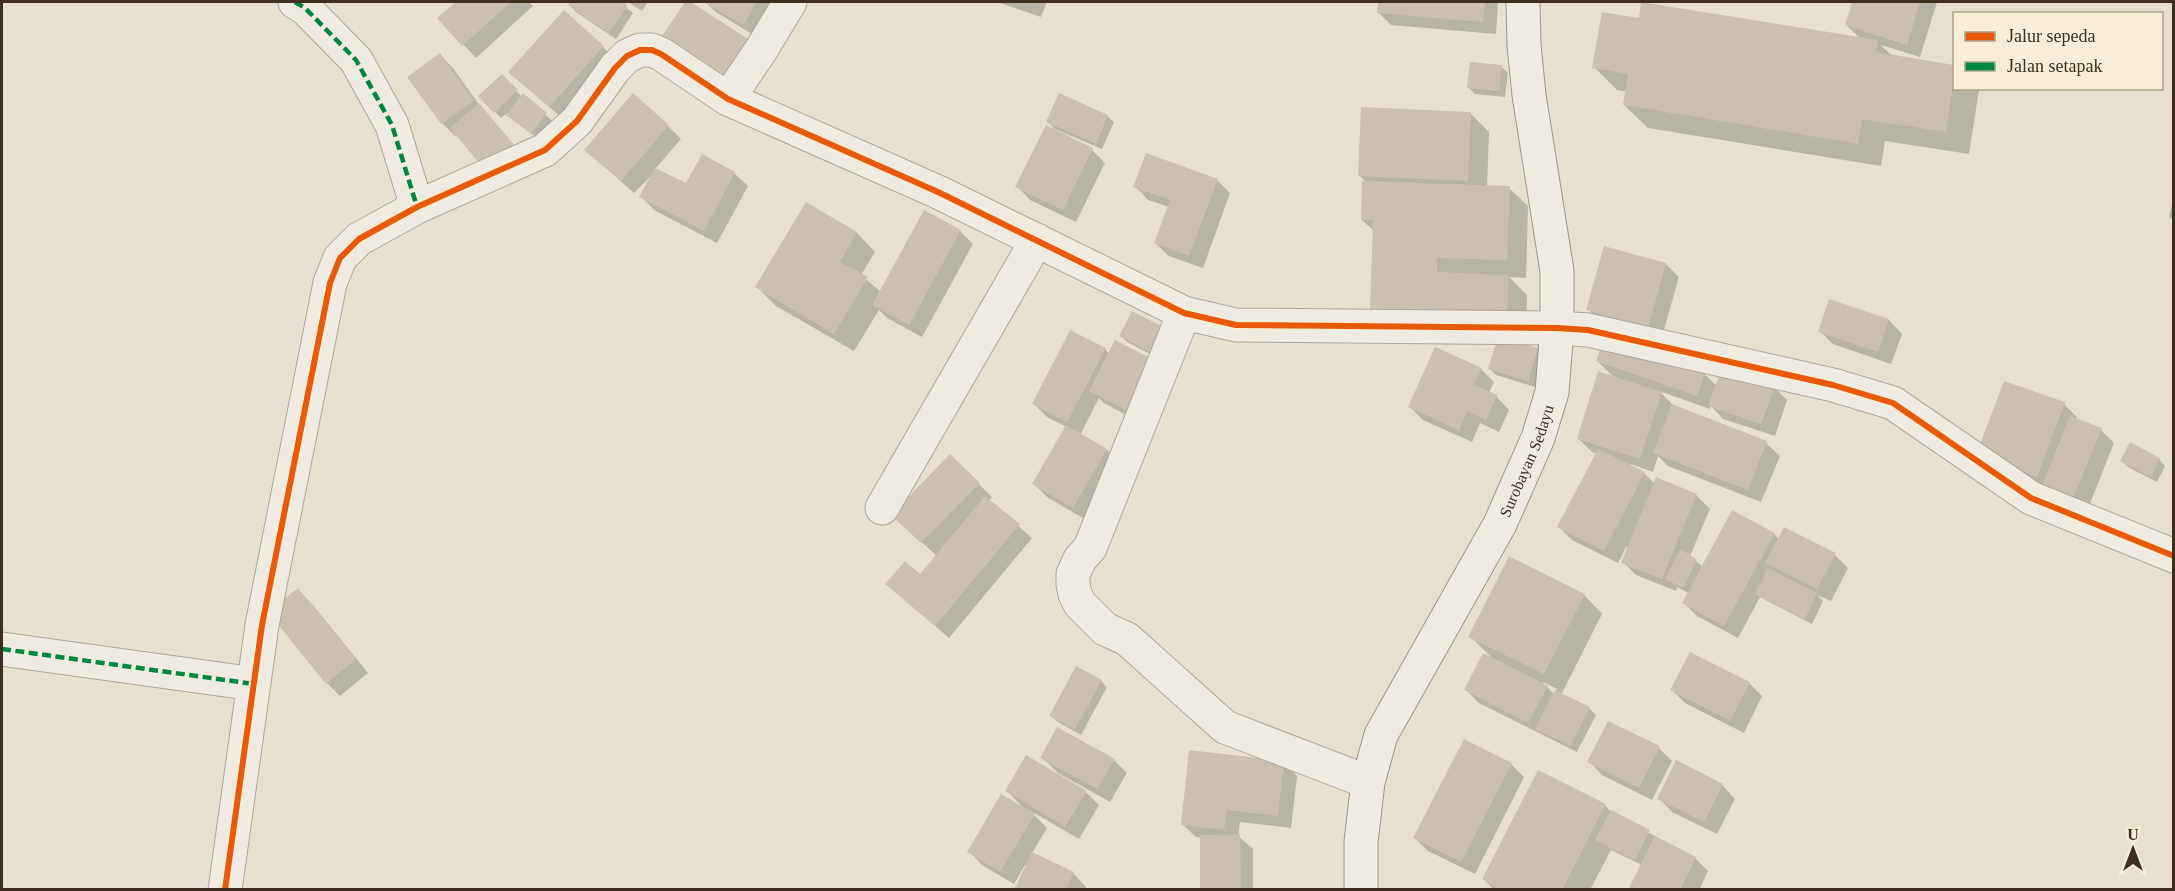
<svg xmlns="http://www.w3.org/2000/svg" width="2175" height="891" font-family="Georgia,serif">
<rect width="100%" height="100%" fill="#e7e0d1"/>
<!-- shadow -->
<path fill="#0003" fill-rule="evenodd" d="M458,2H529L533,6L476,58L439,18Z
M572,2H619L633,13L616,39L576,12L570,5Z
M628,2H648L642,11Z
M705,2H778L757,37L716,12Z
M997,2H1047L1041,17Z
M1379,2H1498L1496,34L1391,25L1378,12Z
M1854,2H1937L1920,57L1881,45L1893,57L1954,67V88H1977L1979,90L1969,154L1885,141L1881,166L1648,128L1624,105L1627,92L1617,90L1594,67L1640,20L1860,38L1846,25Z
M603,47L616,60L563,119L510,72Z
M440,55L453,68L482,109L527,160L457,135L455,136L442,123Z
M1501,66L1508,73L1505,97L1475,94L1469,88Z
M502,76L522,97L553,121L538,139L507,113L501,118L480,96Z
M1470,113L1489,132L1487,187L1509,188L1528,206L1526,278L1509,277L1527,295L1526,333L1374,231L1362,220L1367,183L1359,175Z
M1107,116L1114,122L1102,149L1055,129L1048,122Z
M668,126L681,139L655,169L687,185L734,173L748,186L717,243L654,210L641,196L654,173L634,193L586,150Z
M1092,150L1105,163L1076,222L1030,200L1017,186Z
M1217,180L1230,193L1203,268L1169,256L1155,243L1169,207L1148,200L1135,186Z
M2174,195V221L2169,217Z
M806,204L857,233L875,252L861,275L881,292L960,231L973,244L922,337L887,318L879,310L854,351L776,306L757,287Z
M1666,264L1679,277L1661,340L1601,323L1588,309Z
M1830,301L1889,320L1902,334L1891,364L1833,344L1820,331Z
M1133,313L1154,356L1127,342L1121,336Z
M1105,349L1109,354L1151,361L1139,422L1104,403L1099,398L1080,435L1107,450L1120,463L1086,520L1047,497L1034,484L1067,427L1047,417L1033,403Z
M1538,349L1544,355L1535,387L1496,375L1490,369Z
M1597,361L1704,374L1717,386L1774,387L1787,400L1775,436L1723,419L1711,406L1710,409L1659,391L1675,407L1766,443L1780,456L1761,502L1668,466L1658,456L1653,472L1631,464L1630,466L1644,473L1655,484L1657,479L1697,496L1710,509L1690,556L1703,567L1774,534L1779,539L1835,555L1848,568L1831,601L1817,595L1823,601L1812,624L1760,597L1738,638L1697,616L1684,603L1689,593L1677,587L1676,591L1636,575L1623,562L1629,548L1626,547L1618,563L1572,540L1559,527L1598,454L1592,452L1578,438L1615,378Z
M1481,369L1494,382L1489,393L1496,396L1509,410L1499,432L1480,423L1472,442L1423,420L1410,407Z
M2064,404L2077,417L2076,420L2101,430L2114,443L2087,511L1991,468Z
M950,456L992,497L989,501L1032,538L949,638L887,584L920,576L937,556L906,528Z
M2159,459L2165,466L2157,482L2128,467L2121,460Z
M298,590L311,603L368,673L340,696L327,683Z
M1584,595L1602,614L1561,695L1590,709L1596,715L1577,752L1479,703L1466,690L1493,659L1470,636ZM1543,682L1557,689L1554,694L1543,683Z
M1101,681L1107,687L1081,735L1058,722L1051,716Z
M1749,683L1762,696L1744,733L1685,703L1672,690Z
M1659,748L1672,761L1652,800L1602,775L1589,761Z
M1042,757L1114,760L1127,773L1110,802L1058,773Z
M1284,762L1297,776L1291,828L1240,822L1238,836L1253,849V890H1202L1201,838L1196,837L1182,824Z
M1511,764L1524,777L1475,874L1428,851L1415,838Z
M1722,785L1735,799L1717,834L1672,812L1659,798Z
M1007,791L1086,792L1099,805L1079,839L1029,810L1047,828L1032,853L1073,873L1086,887L1085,890H1015L1027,866L1025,865L1014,884L982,865L969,851L1025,809Z
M1605,805L1611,812L1695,858L1708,871L1699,890H1630L1642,865L1611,850L1590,890H1494L1484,879Z"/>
<!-- building -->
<path fill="#cbbfb2" d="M456,2H511L462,46L437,18Z
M571,2H622L628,5L609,33L568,5Z
M685,2H691L751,41L724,82L660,39Z
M704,2H757L743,25Z
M1378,2H1485L1483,22L1377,13Z
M1641,2L1878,40L1876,52L1954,65V79L1946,132L1862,119L1858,144L1623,105L1628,74L1592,68L1602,12L1639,18Z
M1852,2H1920L1907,45L1845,25Z
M564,10L604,46L549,107L508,72Z
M440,53L474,101L441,124L407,77Z
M1470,62L1502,65L1499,91L1467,88Z
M502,74L518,90L494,113L478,96Z
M523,93L547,113L531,134L506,115Z
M633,93L669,125L621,181L584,150Z
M1059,93L1108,115L1096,144L1046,122Z
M479,103L515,146L485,170L450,128Z
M1361,107L1471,112L1468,181L1358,176Z
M1046,125L1093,148L1063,210L1015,187Z
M1146,153L1218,179L1189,256L1154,243L1170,200L1133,187Z
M702,154L735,172L704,231L639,197L655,168L686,183Z
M1362,181L1510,186L1507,260L1437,258V272L1509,275L1507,315L1370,310L1373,220H1361Z
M806,202L857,232L840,262L868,277L834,334L755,287Z
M924,210L961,230L909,325L872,305Z
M1604,246L1666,263L1648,328L1586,310Z
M1829,299L1889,319L1878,352L1818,332Z
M1132,311L1169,330L1156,355L1119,336Z
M1070,330L1106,348L1067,422L1032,404Z
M1498,336L1538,348L1528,381L1488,369Z
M1604,337L1705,373L1697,396L1596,361Z
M1115,340L1152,359L1126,410L1089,391Z
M1435,347L1482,368L1474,385L1497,395L1486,420L1467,411L1459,430L1408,407Z
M1722,367L1775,386L1761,424L1708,406Z
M1598,371L1662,392L1640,459L1577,439Z
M2004,381L2065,402L2037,477L1976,455Z
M1672,404L1767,441L1748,490L1653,453Z
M2070,416L2102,428L2073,498L2042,486Z
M1066,425L1107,449L1073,508L1032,484Z
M2130,442L2160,458L2151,477L2120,461Z
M1598,449L1645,472L1604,551L1557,527Z
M950,454L980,483L921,543L891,515Z
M1656,477L1697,494L1662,579L1621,563Z
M985,496L1020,524L935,626L885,584L905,561L920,574Z
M1732,510L1775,533L1724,626L1682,603Z
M1784,527L1836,553L1817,589L1765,563Z
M1680,549L1697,559L1683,588L1665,579Z
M1509,556L1585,594L1544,674L1468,637Z
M1768,568L1817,593L1805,619L1755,594Z
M298,588L356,659L326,684L268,612Z
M1690,652L1750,682L1730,721L1670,690Z
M1483,653L1548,686L1528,723L1464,690Z
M1076,666L1102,680L1075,729L1049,716Z
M1555,690L1590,707L1571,746L1535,729Z
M1608,721L1660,746L1639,788L1587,762Z
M1057,727L1115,759L1097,789L1040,758Z
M1464,739L1512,763L1461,862L1413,838Z
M1189,750L1284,761L1278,816L1227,810L1224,830L1181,825Z
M1026,755L1087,791L1065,827L1005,791Z
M1676,760L1723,784L1704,822L1657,799Z
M1538,770L1606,804L1562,890H1502L1482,879Z
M1001,794L1035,814L1000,872L967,852Z
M1611,810L1650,830L1635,860L1595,840Z
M1240,834L1241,890H1200V835Z
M1655,836L1696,857L1680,890H1628Z
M1032,852L1074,872L1066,890H1014Z"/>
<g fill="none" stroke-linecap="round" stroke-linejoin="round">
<defs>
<path id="minor" d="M295,2L305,8L356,60L392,125L417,207
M728,99L761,50L790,2
M1184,313L1090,548L1080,559L1073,574V584L1075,594L1080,604L1105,629L1127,639L1225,727L1368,782
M882,508L1037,240
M2,649L254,684
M225,890L262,625L330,283L340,258L359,239L417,207L545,150L577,121L615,68L627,56L640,50H652L661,54L728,99L938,192L1184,313L1236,325L1557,328L1588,330L1833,385L1893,403L2031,498L2174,556"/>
<g id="secondary">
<path id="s1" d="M1361,890V842L1368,782L1381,735L1500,524L1538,438L1552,392L1557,328V271L1529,95L1524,45L1523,2"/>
</g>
</defs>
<!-- minor casing -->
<use href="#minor" stroke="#ada599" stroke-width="35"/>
<!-- secondary casing -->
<use href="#secondary" stroke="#9c958a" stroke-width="35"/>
<!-- minor -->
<use href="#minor" stroke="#efebe3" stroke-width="33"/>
<!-- secondary -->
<use href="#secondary" stroke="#efebe3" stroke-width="33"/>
<!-- quiet -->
<path stroke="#00873e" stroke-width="4.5" stroke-dasharray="9 4.5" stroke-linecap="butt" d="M295,2L305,8L356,60L392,125L417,207
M2,649L254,684"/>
<defs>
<path id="cycleway" d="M225,890L262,625L330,283L340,258L359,239L417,207L545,150L577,121L615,68L627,56L640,50H652L661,54L728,99L938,192L1184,313L1236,325L1557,328L1588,330L1833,385L1893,403L2031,498L2174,556"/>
</defs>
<!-- cycleway casing -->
<use href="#cycleway" stroke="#f7eed8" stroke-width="10"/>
<!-- cycleway -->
<use href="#cycleway" stroke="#e8590c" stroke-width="6"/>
</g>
<g text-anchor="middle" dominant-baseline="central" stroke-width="6" stroke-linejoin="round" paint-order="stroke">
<!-- street labels -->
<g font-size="16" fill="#3d2e20" stroke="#f7eed8">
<text stroke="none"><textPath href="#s1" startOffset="468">Surobayan Sedayu</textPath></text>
</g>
</g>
<!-- border -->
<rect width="2175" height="891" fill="none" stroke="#3d2e20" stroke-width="6"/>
<!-- legend -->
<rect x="1953" y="12" width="210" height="78" fill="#f7eed8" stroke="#ada18e" stroke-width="1.5"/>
<rect x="1965" y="32" width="30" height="9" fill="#e8590c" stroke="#ada18e" stroke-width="1.5"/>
<text x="2007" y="42" font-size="18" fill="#3d2e20">Jalur sepeda</text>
<rect x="1965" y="62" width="30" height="9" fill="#00873e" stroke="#ada18e" stroke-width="1.5"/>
<text x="2007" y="72" font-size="18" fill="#3d2e20">Jalan setapak</text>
<!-- north arrow -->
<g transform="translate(2133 849)" stroke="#f7eed8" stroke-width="4.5" paint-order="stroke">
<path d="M0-4.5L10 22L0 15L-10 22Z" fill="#3d2e20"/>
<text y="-9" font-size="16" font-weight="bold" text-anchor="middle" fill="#3d2e20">U</text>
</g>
</svg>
